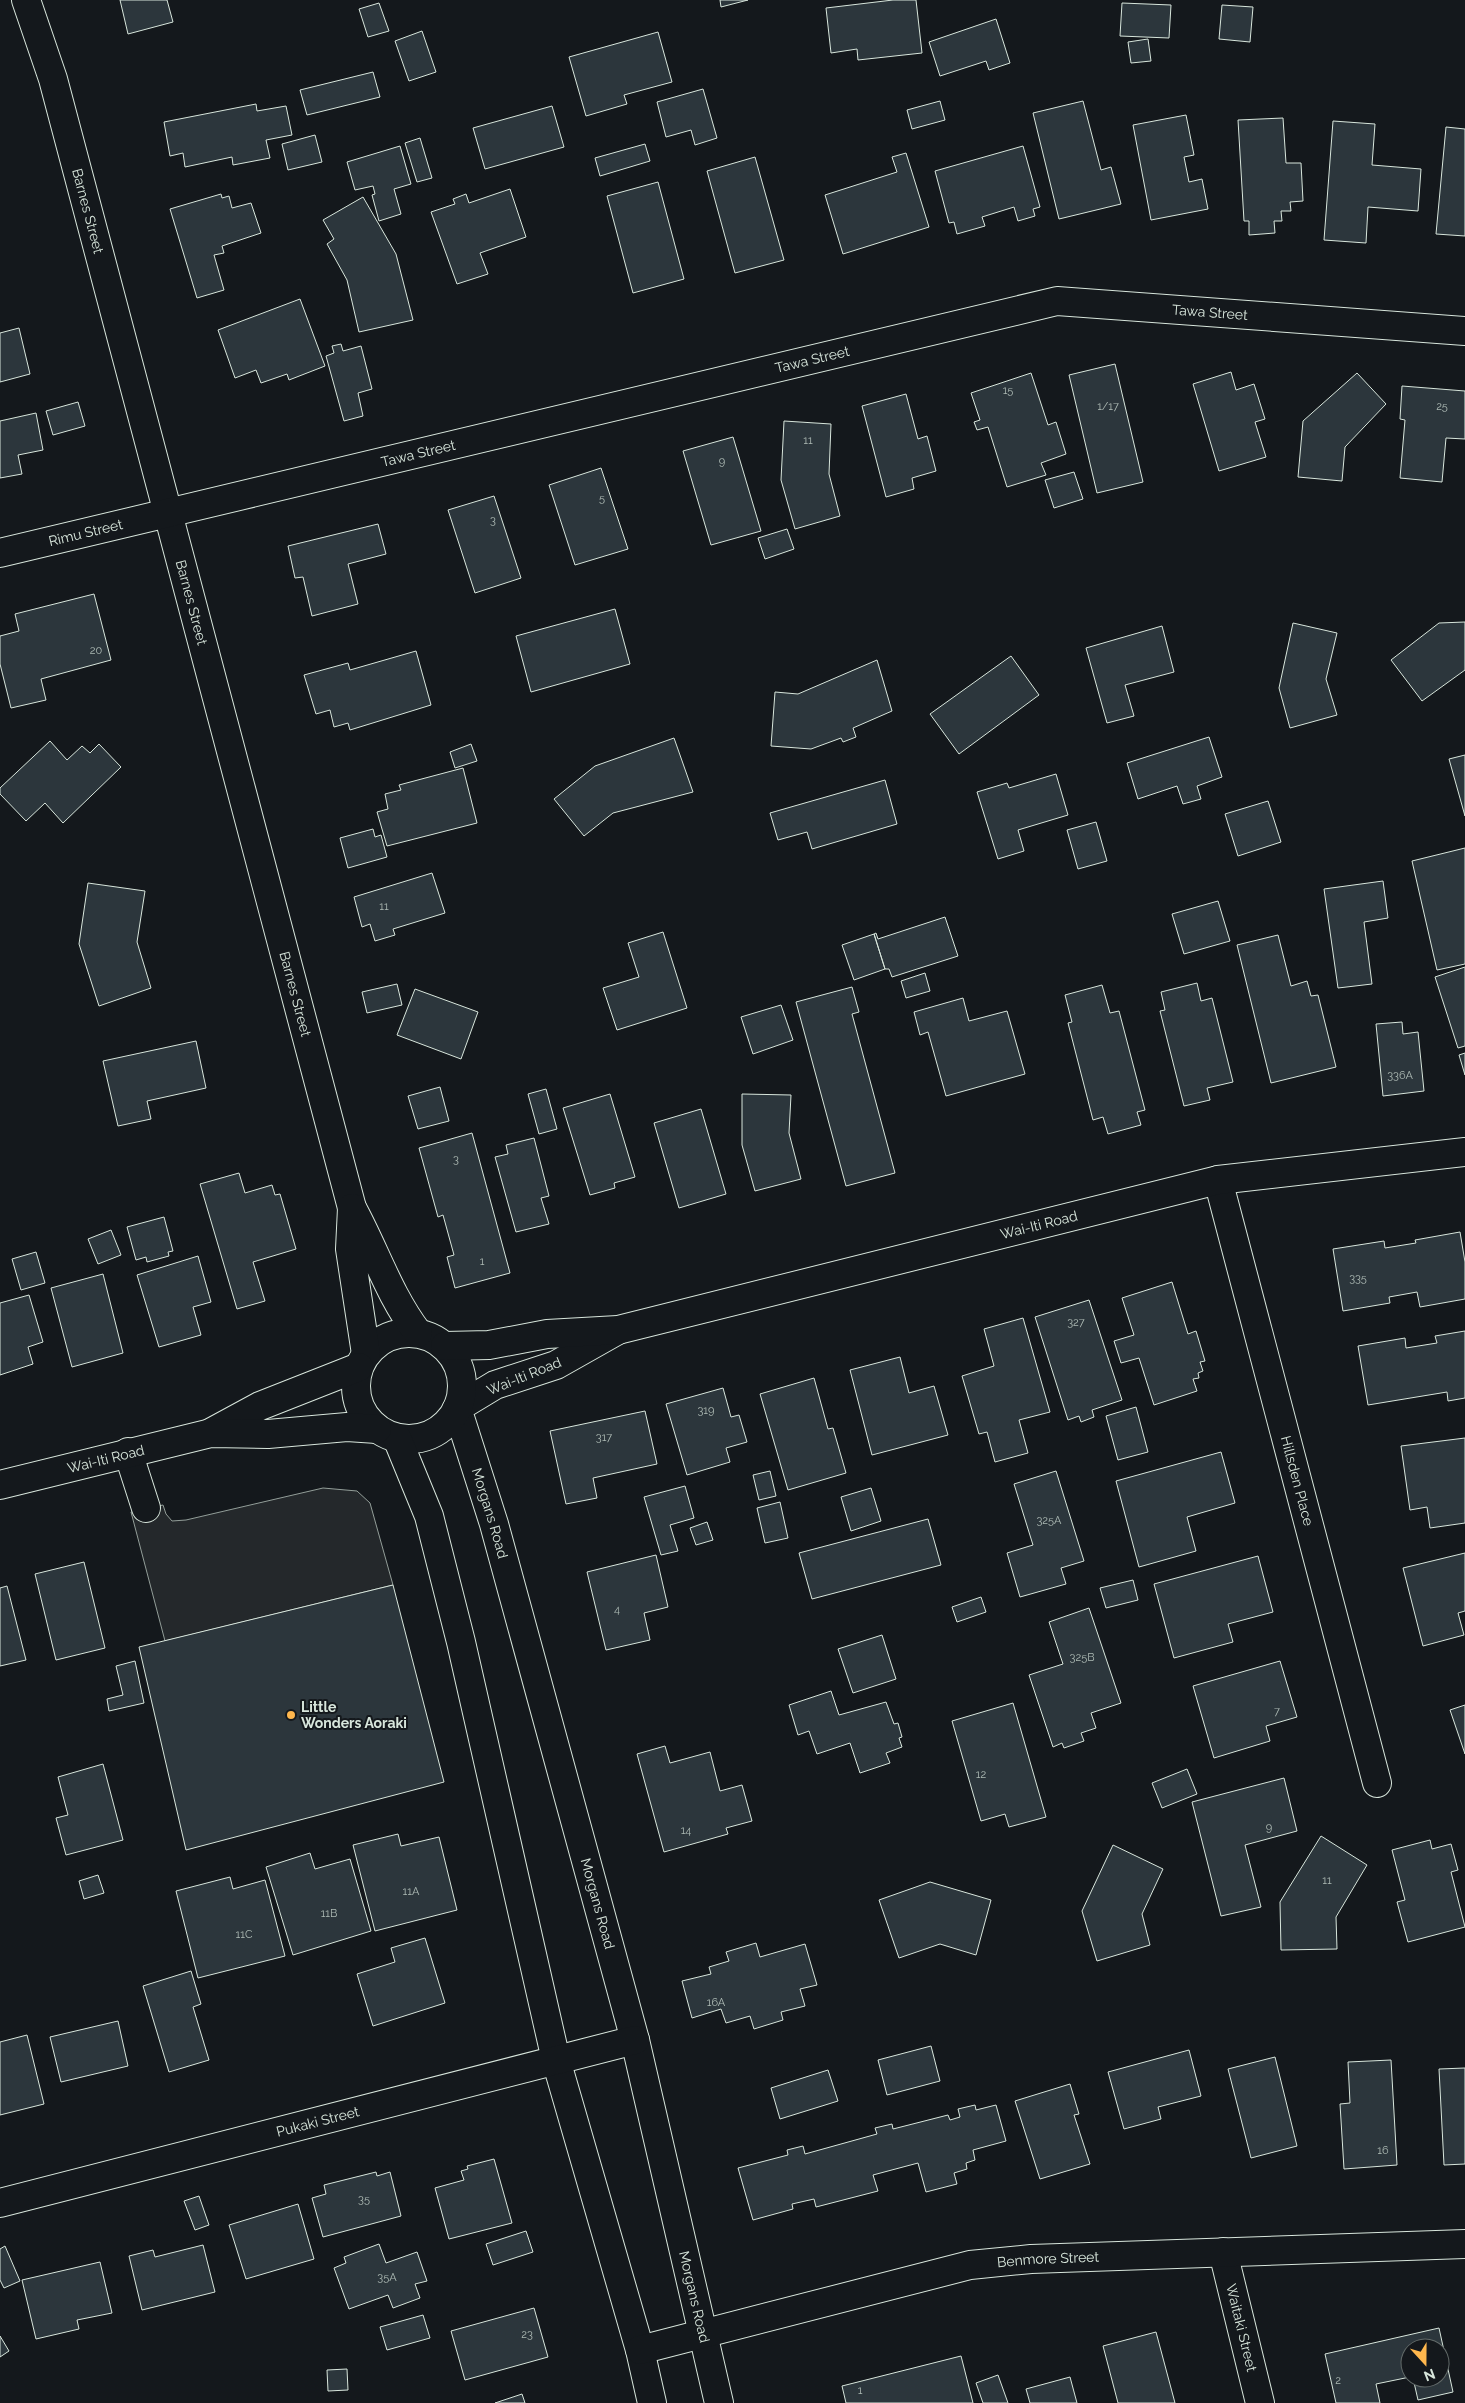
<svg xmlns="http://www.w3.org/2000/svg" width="1465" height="2403" font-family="Raleway,sans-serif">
<rect width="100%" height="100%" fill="#14181c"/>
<!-- parking -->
<path fill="#24282b" stroke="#939e99" d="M323,1488L357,1491L370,1503L393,1585L165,1641L131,1512L163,1505L166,1514L172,1521L186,1520Z"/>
<!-- building -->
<path fill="#2c363c" stroke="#d8e6dc" d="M120,0H167L173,22L128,34Z
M720,0H748L721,7Z
M893,0H916L922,53L858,60L857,49L831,53L826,8Z
M379,3L389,31L368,37L359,9Z
M1122,3L1171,5L1169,38L1120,36Z
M1222,5L1253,7L1250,42L1219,39Z
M996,19L1010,63L989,70L986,61L940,76L929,42Z
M422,31L436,72L409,81L395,41Z
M658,32L672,82L624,95L627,104L586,116L569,57Z
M1148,39L1151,61L1131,63L1128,42Z
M373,72L380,97L307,115L300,90Z
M703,89L717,138L695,145L691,130L666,137L657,102Z
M940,101L945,120L912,129L907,110Z
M1083,101L1101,170L1111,167L1121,204L1059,219L1033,113Z
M256,104L257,111L286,106L292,135L266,140L270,158L233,165L232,157L185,167L183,153L170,156L164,122Z
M552,106L564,147L485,169L473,128Z
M1186,115L1194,155L1184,157L1189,182L1202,179L1208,209L1151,220L1133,125Z
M1283,118L1286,163H1301L1303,201L1290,202L1291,211H1281L1282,221H1274L1275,233L1249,235V221H1244L1238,120Z
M1333,121L1375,124L1372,165L1421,169L1418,211L1368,207L1366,243L1324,240Z
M1446,127L1465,129V236L1436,234Z
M315,135L322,162L288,170L282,144Z
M420,138L432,178L417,182L405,143Z
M645,144L650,161L600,176L595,158Z
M400,146L411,184L394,189L401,214L379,221L372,195L375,194L373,186L355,190L347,162Z
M1023,146L1040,207L1033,209L1035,216L1018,221L1014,207L982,217L985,226L957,234L954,222L949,223L935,171Z
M906,153L929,227L843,254L825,195L897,172L892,157Z
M755,157L784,260L735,273L707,171Z
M658,182L684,279L633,293L607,196Z
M510,189L526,237L480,253L488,274L457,284L431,212L455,204L453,199L466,194L469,203Z
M221,194L222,198L229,196L232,208L251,203L261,233L222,246L224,253L214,255L224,290L197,298L170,209Z
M363,197L396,254L413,320L359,332L347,280L327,244L334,239L323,220Z
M300,299L325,366L289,380L287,374L261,383L256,370L235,378L218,330Z
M19,328L30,374L0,382V333Z
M341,344L343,351L361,346L372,389L358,393L363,416L344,421L326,356L334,353L332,346Z
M1115,364L1143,482L1097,493L1069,375Z
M1231,372L1236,390L1254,384L1265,419L1255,422L1266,457L1219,471L1193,384Z
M1031,373L1048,425L1056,422L1066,454L1041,463L1046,475L1007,487L988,427L977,430L974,422L980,420L971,393Z
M1357,373L1386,404L1345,447L1342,481L1298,477L1303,421Z
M1402,386L1465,391V439L1446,438L1442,482L1400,478L1405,420L1400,419Z
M906,394L918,439L927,436L936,471L912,478L914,489L886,497L862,406Z
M78,402L85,426L53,435L46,411Z
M36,413L43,450L18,455L22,474L0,478V421Z
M784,421L831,424L829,474L840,516L795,529L781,480Z
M733,437L761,531L711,545L683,451Z
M601,468L628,549L575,565L549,485Z
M1074,472L1083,499L1054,508L1045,480Z
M494,496L521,578L475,593L448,510Z
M378,524L386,554L348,564L358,604L312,616L303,577L295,578L288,546Z
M787,529L794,549L765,559L758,538Z
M94,594L111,660L41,679L46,700L11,708L0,664V636L19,631L15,614Z
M615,609L630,664L531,692L516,636Z
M1465,622V670L1422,701L1391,660L1439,623Z
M1293,623L1337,633L1326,679L1337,715L1290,728L1279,688Z
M1162,626L1174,672L1125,685L1134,716L1107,723L1086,648Z
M416,651L431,705L350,730L348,723L334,727L330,710L316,714L304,675L348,663L350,670Z
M1011,656L1039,695L959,754L930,714Z
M877,660L892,711L853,728L856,737L843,742L841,738L811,749L771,746L775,692L798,694Z
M1209,737L1222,777L1197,786L1201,799L1183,804L1177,786L1138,799L1127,763Z
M674,738L693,792L613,813L584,836L554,799L595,766Z
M50,741L67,760L82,746L90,753L99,744L121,767L63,823L45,803L26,821L0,794V788Z
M471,744L477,761L455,768L450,752Z
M1465,755V816L1449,759Z
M463,768L477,823L387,846L377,812L388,809L385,794L401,790L399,785Z
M1056,774L1068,815L1018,830L1024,851L998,859L977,792L1007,783L1009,788Z
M885,780L897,824L812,849L807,832L778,840L770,813Z
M1268,801L1281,842L1238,856L1225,814Z
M1096,822L1107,861L1078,869L1067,830Z
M373,829L375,837L381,835L387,857L348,868L340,838Z
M1465,848V964L1437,970L1412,861Z
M432,873L445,913L393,929L395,935L375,941L370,924L362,927L354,897Z
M1383,881L1388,918L1364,922L1372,984L1338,988L1324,889Z
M88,883L145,891L137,942L151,988L99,1006L79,944Z
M1218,901L1230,941L1184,954L1172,914Z
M945,917L958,956L892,977L889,969H885L874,934L876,933L878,939Z
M663,932L687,1008L617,1030L603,988L639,977L628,943Z
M874,934L885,969L854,980L842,945Z
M1278,935L1291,986L1307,981L1311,996L1318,995L1336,1067L1271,1083L1237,945Z
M1465,967V1046L1458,1048L1435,977Z
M925,973L930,991L906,998L901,981Z
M1197,983L1201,1001L1212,998L1233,1082L1207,1088L1210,1100L1184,1106L1160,1011L1165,1010L1161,992Z
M397,984L402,1005L367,1013L362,992Z
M1102,985L1110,1013L1119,1011L1145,1110L1137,1112L1141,1125L1108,1134L1103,1117L1093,1120L1068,1023L1072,1022L1065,995Z
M852,987L859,1012L852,1014L895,1173L846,1186L796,1002Z
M415,989L478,1012L461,1059L397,1035Z
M963,998L969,1021L1007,1011L1025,1074L946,1096L928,1032L920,1035L914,1012Z
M781,1005L793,1040L753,1054L741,1017Z
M1402,1022L1403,1034L1418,1032L1424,1091L1383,1096L1376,1024Z
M196,1041L206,1088L147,1101L151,1119L118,1126L103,1061Z
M1465,1053V1075L1459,1055Z
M440,1087L449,1121L418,1129L408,1096Z
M546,1089L557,1129L539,1134L528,1094Z
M610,1094L635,1177L614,1183L615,1188L590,1195L563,1108Z
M742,1094L791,1095L789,1133L801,1179L755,1191L742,1145Z
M701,1109L726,1194L679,1208L654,1123Z
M472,1133L510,1273L455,1288L447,1257L454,1255L443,1215L438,1217L419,1148Z
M534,1138L549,1196L541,1198L549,1224L516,1232L495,1157L508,1154L506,1145Z
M239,1173L245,1193L272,1185L275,1195L280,1194L296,1249L253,1262L265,1301L237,1309L200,1184Z
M164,1217L173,1251L168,1252L169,1256L147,1262L146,1257L136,1260L127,1227Z
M111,1230L121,1255L98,1264L88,1239Z
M1460,1232L1465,1262V1299L1420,1307L1417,1292L1389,1297L1390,1303L1343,1311L1333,1249L1384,1241L1385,1248L1416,1243L1415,1240Z
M36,1252L45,1283L21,1290L12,1259Z
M198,1256L211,1302L193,1307L201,1335L159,1347L137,1275Z
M103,1274L123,1353L72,1367L51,1288Z
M1172,1282L1188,1334L1196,1331L1205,1361L1200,1362L1203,1371L1198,1373L1199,1378L1193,1379L1197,1391L1154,1405L1139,1358L1121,1363L1114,1341L1134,1335L1122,1298Z
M29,1295L43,1342L28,1347L33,1364L0,1375V1303Z
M1089,1300L1122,1400L1092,1410L1094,1417L1081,1422L1079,1416L1068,1420L1035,1317Z
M1023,1318L1050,1412L1019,1420L1028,1453L995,1462L987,1432L979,1434L962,1376L994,1366L984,1329Z
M1465,1331V1398L1448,1401L1447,1392L1368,1405L1358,1346L1405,1338L1406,1348L1437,1343L1435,1336Z
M900,1357L909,1393L934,1386L948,1435L872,1455L850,1370Z
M814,1378L828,1429L833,1428L846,1473L788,1490L760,1394Z
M723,1388L731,1417L739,1415L747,1442L726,1448L730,1462L687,1475L666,1404Z
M1136,1407L1148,1452L1118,1460L1106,1416Z
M645,1411L657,1464L593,1478L597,1498L566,1504L550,1431Z
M1465,1438V1523L1430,1528L1427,1507L1410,1510L1401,1446Z
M1221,1452L1235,1503L1187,1517L1196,1551L1139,1567L1116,1481Z
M770,1471L776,1496L759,1500L753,1475Z
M1056,1471L1084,1561L1061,1568L1066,1584L1020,1597L1007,1553L1033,1545L1014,1484Z
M685,1486L694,1518L670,1525L678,1551L661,1555L644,1497Z
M871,1488L881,1521L851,1531L841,1497Z
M780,1502L788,1538L765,1543L757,1508Z
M928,1519L941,1565L812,1599L799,1553Z
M707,1522L713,1540L696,1545L690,1528Z
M1465,1553V1611L1458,1613L1464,1635L1423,1646L1403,1568Z
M656,1555L668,1607L644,1613L650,1640L606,1650L587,1572Z
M1258,1556L1273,1612L1228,1624L1233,1642L1174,1658L1154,1584Z
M84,1562L105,1648L56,1660L35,1574Z
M1133,1580L1138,1600L1106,1608L1100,1588Z
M393,1585L444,1782L186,1850L139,1647Z
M7,1586L26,1660L0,1666V1588Z
M981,1597L986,1612L957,1622L952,1607Z
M1089,1608L1121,1703L1091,1713L1096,1728L1081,1733L1084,1741L1064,1748L1062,1743L1053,1747L1029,1675L1063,1664L1049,1622Z
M882,1635L896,1679L853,1693L838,1649Z
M135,1661L144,1703L109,1711L107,1699L123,1695L116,1666Z
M1280,1661L1297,1717L1266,1726L1270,1741L1214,1758L1193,1686Z
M831,1691L839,1715L886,1702L894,1724L898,1723L902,1737L899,1738L902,1747L886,1753L890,1763L860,1773L850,1743L817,1754L809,1731L798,1735L789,1705Z
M1013,1703L1046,1817L1009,1827L1005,1814L981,1821L952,1721Z
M1465,1705V1754L1450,1710Z
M665,1746L670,1763L710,1752L720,1791L742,1785L752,1821L726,1828L728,1834L664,1852L637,1754Z
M103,1764L123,1840L66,1855L56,1818L68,1815L58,1777Z
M1187,1769L1197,1794L1162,1808L1152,1783Z
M1284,1778L1297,1831L1245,1845L1261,1907L1221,1916L1192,1802Z
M398,1834L401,1846L439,1837L457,1910L375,1931L353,1845Z
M1321,1836L1367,1865L1336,1917L1337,1949L1281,1950L1280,1902Z
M1430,1840L1432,1849L1451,1844L1458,1870L1451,1872L1465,1927L1408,1942L1397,1902L1405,1900L1392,1850Z
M1113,1845L1163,1869L1142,1914L1150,1945L1097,1961L1082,1911Z
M310,1853L315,1869L350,1859L371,1931L293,1955L266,1867Z
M98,1875L104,1893L84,1899L79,1881Z
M230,1877L233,1889L265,1880L285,1956L198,1978L176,1891Z
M930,1882L991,1900L976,1955L940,1944L899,1958L879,1900Z
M425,1938L445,2003L373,2026L357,1974L395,1962L391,1948Z
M756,1943L760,1957L805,1944L817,1985L800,1989L805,2006L781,2012L783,2020L754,2029L750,2016L726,2023L721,2009L692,2018L682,1981L711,1974L709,1967L729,1961L726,1952Z
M191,1971L201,2004L193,2007L209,2060L169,2072L143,1986Z
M118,2021L128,2066L61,2082L50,2037Z
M27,2035L44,2104L0,2115V2042Z
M931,2046L940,2081L887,2095L878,2060Z
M1189,2050L1201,2096L1158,2107L1161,2119L1124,2129L1108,2072Z
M1275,2057L1297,2146L1251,2158L1228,2069Z
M1391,2060L1397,2165L1344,2169L1340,2104L1350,2103L1348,2062Z
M1465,2068V2164L1444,2165L1439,2069Z
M828,2070L838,2101L780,2119L771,2088Z
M1070,2084L1079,2114L1074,2115L1090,2164L1040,2179L1015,2101Z
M975,2105L976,2110L996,2105L1006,2141L973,2150L975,2160L966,2163L967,2169L954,2173L957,2184L926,2192L918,2163L873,2175L878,2191L816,2207L814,2199L792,2204L793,2209L753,2220L738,2168L788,2155L787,2150L803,2146L805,2154L877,2134L875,2128L892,2124L893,2129L948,2115L950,2120L960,2117L958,2109Z
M494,2159L512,2223L449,2239L435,2188L464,2180L461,2171L468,2169L467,2166Z
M376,2172L377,2176L390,2172L401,2216L323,2237L312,2198L326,2194L324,2185Z
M199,2196L209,2225L195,2230L184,2201Z
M298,2204L314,2259L246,2279L229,2225Z
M526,2231L533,2252L493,2265L486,2244Z
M379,2244L386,2263L417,2252L427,2281L415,2284L420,2298L393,2308L388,2295L349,2309L334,2268L346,2263L344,2257Z
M203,2245L215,2292L142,2310L129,2256L153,2250L155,2257Z
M5,2246L20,2281L4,2288L0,2280V2249Z
M100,2262L112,2313L77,2320L79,2329L36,2339L22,2280Z
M534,2308L548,2357L465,2380L451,2331Z
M423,2315L430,2338L387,2350L380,2327Z
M1439,2328L1453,2392L1418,2400L1413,2378H1440V2348H1410V2377L1376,2384L1380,2403H1336L1325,2354Z
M1156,2332L1175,2403H1118L1103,2346Z
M0,2336L9,2351L0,2357Z
M961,2356L973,2403H846L842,2386Z
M347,2369L348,2390L328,2391L327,2370Z
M998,2375L1008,2403H983L976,2383Z
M1070,2377L1077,2403H1030L1026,2389Z
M522,2394L525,2403H495Z"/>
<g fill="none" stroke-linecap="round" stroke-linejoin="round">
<defs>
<g id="minor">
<path id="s1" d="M26,0L53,79L352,1208"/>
<path id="s2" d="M0,553L1057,301L1465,331"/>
<path id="s3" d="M1218,1180L1377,1783"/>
<path id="s4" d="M618,1330L556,1365L495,1385L457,1408L494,1524L635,2040L719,2403"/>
<circle cx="409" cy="1386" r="53"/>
<path id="s5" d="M445,1346L489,1345L547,1334L618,1330L1218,1180L1465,1152"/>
<path d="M366,1354L350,1249L352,1208C375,1250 389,1295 418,1333"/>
<path d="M212,1432L260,1406L359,1367"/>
<path d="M397,1438L429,1516L461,1642L556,2060L640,2350L652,2403"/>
<path d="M128,1452L146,1508"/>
<path id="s6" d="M0,1485L211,1433L268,1434L347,1427L377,1429"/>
<path id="s7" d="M0,2203L635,2040"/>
<path id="s8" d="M1223,2252L1260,2403"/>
<path id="s9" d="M640,2350L970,2265L1031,2259L1465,2244"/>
</g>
</defs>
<!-- minor casing -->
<use href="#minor" stroke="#d8e6dc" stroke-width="30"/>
<!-- minor -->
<use href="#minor" stroke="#14181c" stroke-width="28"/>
</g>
<!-- markers -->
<circle fill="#ffb74d" stroke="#14181c" stroke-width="2" cx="291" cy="1715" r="5"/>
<g text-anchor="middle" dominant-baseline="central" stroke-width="4" stroke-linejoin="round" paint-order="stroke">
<!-- number labels -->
<g font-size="11" fill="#adbab4">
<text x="1008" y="390">15</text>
<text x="1108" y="406">1/17</text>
<text x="1442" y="406">25</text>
<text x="808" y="440">11</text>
<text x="722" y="461">9</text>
<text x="602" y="498">5</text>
<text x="493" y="520">3</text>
<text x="96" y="650">20</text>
<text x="384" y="906">11</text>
<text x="1400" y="1075">336A</text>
<text x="456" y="1159">3</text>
<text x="482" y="1261">1</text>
<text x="1358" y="1278">335</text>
<text x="1076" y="1322">327</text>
<text x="706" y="1410">319</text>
<text x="604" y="1437">317</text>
<text x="1049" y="1520">325A</text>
<text x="617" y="1609">4</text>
<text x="1082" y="1657">325B</text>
<text x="1277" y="1711">7</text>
<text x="981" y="1774">12</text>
<text x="1269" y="1827">9</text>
<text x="686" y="1830">14</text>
<text x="1327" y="1880">11</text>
<text x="411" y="1891">11A</text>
<text x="329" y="1913">11B</text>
<text x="244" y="1934">11C</text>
<text x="716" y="2002">16A</text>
<text x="1383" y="2150">16</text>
<text x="364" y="2199">35</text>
<text x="387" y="2277">35A</text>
<text x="527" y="2334">23</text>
<text x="1338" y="2380">2</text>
<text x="860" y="2390">1</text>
</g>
<!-- street labels -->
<g font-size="14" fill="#d8e6dc" stroke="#14181c">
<text stroke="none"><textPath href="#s1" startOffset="220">Barnes Street</textPath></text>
<text stroke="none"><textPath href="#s2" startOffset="1240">Tawa Street</textPath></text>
<text stroke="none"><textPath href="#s2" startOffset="835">Tawa Street</textPath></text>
<text stroke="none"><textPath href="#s2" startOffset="430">Tawa Street</textPath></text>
<text stroke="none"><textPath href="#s2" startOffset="88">Rimu Street</textPath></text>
<text stroke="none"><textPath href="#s1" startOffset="625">Barnes Street</textPath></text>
<text stroke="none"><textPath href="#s1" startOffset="1030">Barnes Street</textPath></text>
<text stroke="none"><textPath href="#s5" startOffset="608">Wai-Iti Road</textPath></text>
<text transform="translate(524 1376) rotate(-22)">Wai-Iti Road</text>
<text stroke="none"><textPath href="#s6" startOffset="109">Wai-Iti Road</textPath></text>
<text stroke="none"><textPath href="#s3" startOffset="311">Hillsden Place</textPath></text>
<text stroke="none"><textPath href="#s4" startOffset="290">Morgans Road</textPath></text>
<text stroke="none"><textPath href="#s4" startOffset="695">Morgans Road</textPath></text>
<text stroke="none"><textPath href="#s7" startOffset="328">Pukaki Street</textPath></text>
<text stroke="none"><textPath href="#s9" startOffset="419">Benmore Street</textPath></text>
<text stroke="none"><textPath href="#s4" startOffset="1100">Morgans Road</textPath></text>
<text stroke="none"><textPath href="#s8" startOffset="78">Waitaki Street</textPath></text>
</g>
<!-- poi labels -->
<g font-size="14" font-weight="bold" fill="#d8e6dc" stroke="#14181c" text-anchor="start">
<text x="301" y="1707">Little<tspan x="301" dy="16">Wonders Aoraki</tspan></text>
</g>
</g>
<!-- north arrow -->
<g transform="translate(1425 2363) rotate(159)"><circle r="24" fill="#14181c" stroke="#626a69"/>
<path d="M0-4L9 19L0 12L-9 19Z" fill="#ffb74d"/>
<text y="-8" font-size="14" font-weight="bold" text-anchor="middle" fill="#d8e6dc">N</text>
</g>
</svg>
